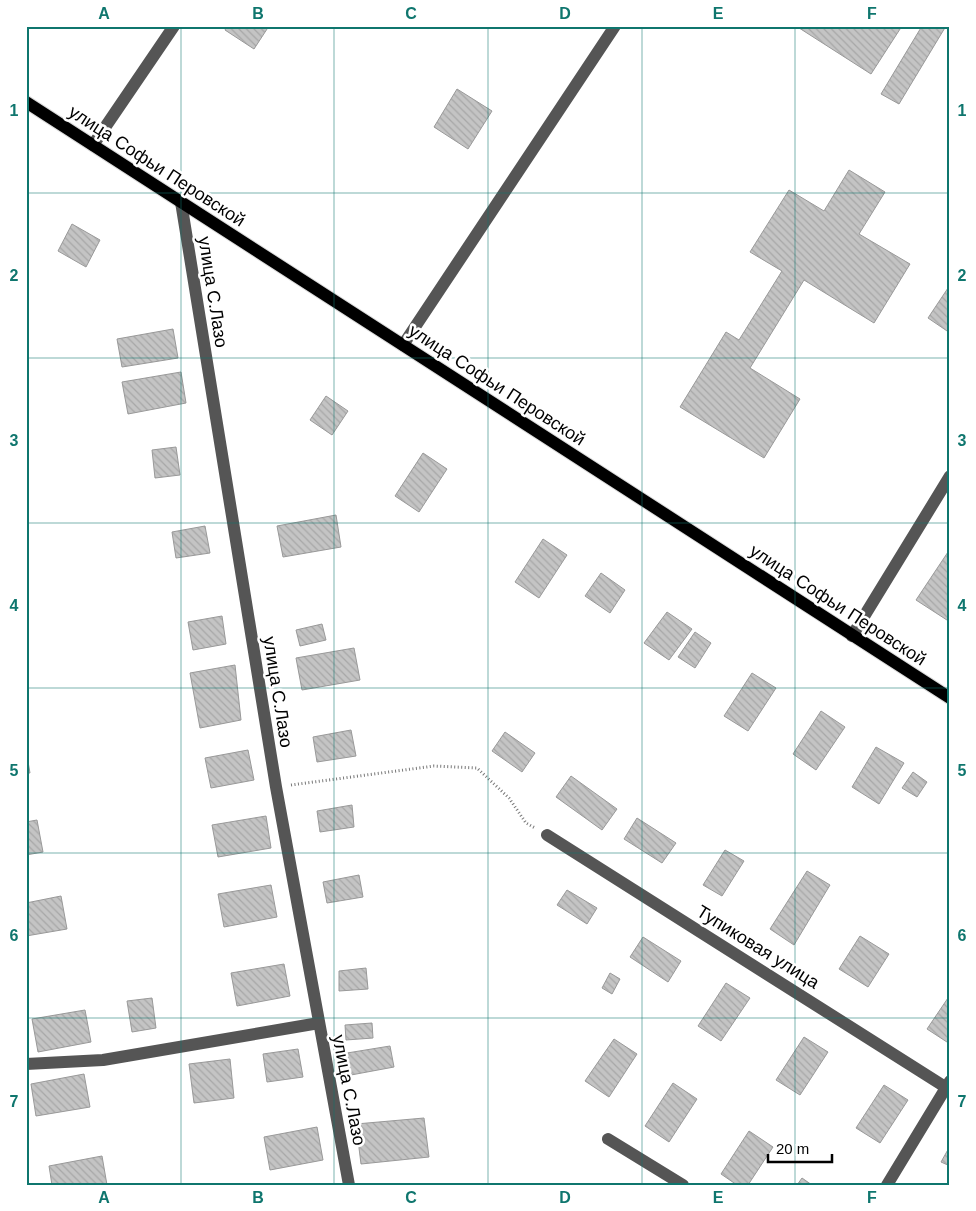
<svg xmlns="http://www.w3.org/2000/svg" width="976" height="1211" font-family="Arial,sans-serif">
<defs>
<pattern id="building-back-hatch" width="6" height="6" patternUnits="userSpaceOnUse" patternTransform="scale(1.25)"><rect width="6" height="6" fill="#c4c4c4"/><path d="M-1 5l2 2M0 0l6 6M5-1l2 2" fill="none" stroke="#a7a7a7"/></pattern>
</defs>
<rect width="100%" height="100%" fill="#fff"/>
<!-- building -->
<path fill="url(#building-back-hatch)" stroke="#999" d="M227,26H269L254,49L225,30Z
M796,26H902L871,74Z
M922,26H946L899,104L881,94Z
M457,89L492,111L468,149L434,127Z
M849,170L885,192L859,234L910,264L874,323L804,280L750,368L800,399L764,458L680,407L726,332L739,340L782,271L750,252L789,190L824,211Z
M72,224L100,240L86,267L58,251Z
M950,285V333L928,318Z
M173,329L178,358L122,367L117,339Z
M181,372L186,403L128,414L122,382Z
M326,396L348,411L332,435L310,420Z
M176,447L180,475L155,478L152,450Z
M423,453L447,469L419,512L395,496Z
M336,515L341,547L283,557L277,526Z
M205,526L210,553L176,558L172,532Z
M543,539L567,555L539,598L515,582Z
M950,549V622L916,600Z
M601,573L625,590L610,613L585,596Z
M667,612L692,629L669,660L644,643Z
M222,616L226,644L193,650L188,622Z
M322,624L326,640L300,646L296,630Z
M695,632L711,643L695,668L678,657Z
M354,648L360,680L302,690L296,658Z
M235,665L241,720L200,728L190,673Z
M752,673L776,688L748,731L724,716Z
M821,711L845,727L816,770L793,754Z
M351,730L356,756L317,762L313,737Z
M505,732L535,753L522,772L492,751Z
M876,747L904,763L879,804L852,787Z
M26,750L30,773H26Z
M248,750L254,780L211,788L205,758Z
M913,772L927,782L917,797L902,788Z
M571,776L617,809L602,830L556,797Z
M352,805L354,827L320,832L317,811Z
M266,816L271,848L218,857L212,825Z
M637,818L676,843L662,863L624,839Z
M37,820L43,852L26,855V822Z
M725,850L744,861L722,896L703,885Z
M807,871L830,885L794,945L770,929Z
M359,875L363,897L327,903L323,882Z
M271,885L277,917L224,927L218,894Z
M567,890L597,908L587,924L557,905Z
M61,896L67,929L26,936V903Z
M860,936L889,954L868,987L839,969Z
M643,937L681,961L668,982L630,957Z
M284,964L290,996L237,1006L231,973Z
M366,968L368,989L339,991V971Z
M610,973L620,979L612,994L602,988Z
M726,983L750,998L721,1041L698,1026Z
M950,995V1044L927,1029Z
M152,998L156,1028L132,1032L127,1001Z
M85,1010L91,1042L38,1052L32,1019Z
M372,1023L373,1038L346,1040L345,1025Z
M804,1037L828,1052L800,1095L776,1080Z
M614,1039L637,1054L609,1097L585,1081Z
M390,1046L394,1067L351,1075L347,1053Z
M298,1049L303,1077L267,1082L263,1054Z
M230,1059L234,1098L194,1103L189,1064Z
M84,1074L90,1107L36,1116L31,1084Z
M673,1083L697,1099L669,1142L645,1126Z
M884,1085L908,1100L880,1143L856,1128Z
M424,1118L429,1157L361,1164L356,1124Z
M317,1127L323,1160L270,1170L264,1137Z
M749,1131L773,1147L748,1185H737L721,1174Z
M950,1146V1166L941,1162Z
M102,1156L107,1185H52L49,1166Z
M802,1178L812,1185H797Z"/>
<g fill="none" stroke-linecap="round" stroke-linejoin="round">
<defs>
<path id="major" d="M26,102L950,698"/>
</defs>
<!-- major casing -->
<use href="#major" stroke="#dbdbdb" stroke-width="14"/>
<!-- path -->
<path stroke="#777" stroke-width="3" stroke-dasharray="1 2.5" stroke-linecap="butt" d="M291,785L434,766L477,768L509,798L526,823L535,828"/>
<!-- minor -->
<path stroke="#555" stroke-width="12" d="M93,145L174,26
M181,202L276,787L349,1185
M403,345L615,26
M852,636L950,476
M547,835L950,1090
M26,1064L103,1060L319,1023
M608,1139L683,1185
M887,1185L950,1081"/>
<!-- major -->
<use href="#major" stroke="#000" stroke-width="12"/>
</g>
<!-- grid -->
<path fill="none" stroke="#0f766e" stroke-width="1" stroke-opacity="0.55" d="M181,26V1185M334,26V1185M488,26V1185M642,26V1185M795,26V1185M26,193H950M26,358H950M26,523H950M26,688H950M26,853H950M26,1018H950"/>
<g text-anchor="middle" dominant-baseline="central" stroke-width="5" stroke-linejoin="round" paint-order="stroke">
<!-- street labels -->
<g font-size="18" fill="#000" stroke="#fff">
<text transform="translate(157 166) rotate(33)">улица Софьи Перовской</text>
<text transform="translate(213 292) rotate(81)">улица С.Лазо</text>
<text transform="translate(497 385) rotate(33)">улица Софьи Перовской</text>
<text transform="translate(838 605) rotate(33)">улица Софьи Перовской</text>
<text transform="translate(278 692) rotate(81)">улица С.Лазо</text>
<text transform="translate(758 947) rotate(32)">Тупиковая улица</text>
<text transform="translate(349 1090) rotate(79)">улица С.Лазо</text>
</g>
</g>
<!-- border -->
<rect width="976" height="1211" fill="none" stroke="#ffffff" stroke-width="55"/>
<!-- scale -->
<path d="M768 1154v8h64v-8" fill="none" stroke="#000000" stroke-width="2.5"/>
<text x="776" y="1154" font-size="15" fill="#000000" stroke="#ffffff" stroke-width="4" paint-order="stroke">20 m</text>
<rect x="28" y="28" width="920" height="1156" fill="none" stroke="#0f766e" stroke-width="2"/>
<g font-size="16" text-anchor="middle" font-weight="bold" fill="#0f766e">
<text x="104" y="19">A</text>
<text x="258" y="19">B</text>
<text x="411" y="19">C</text>
<text x="565" y="19">D</text>
<text x="718" y="19">E</text>
<text x="872" y="19">F</text>
<text x="14" y="116">1</text>
<text x="962" y="116">1</text>
<text x="14" y="281">2</text>
<text x="962" y="281">2</text>
<text x="14" y="446">3</text>
<text x="962" y="446">3</text>
<text x="14" y="611">4</text>
<text x="962" y="611">4</text>
<text x="14" y="776">5</text>
<text x="962" y="776">5</text>
<text x="14" y="941">6</text>
<text x="962" y="941">6</text>
<text x="14" y="1107">7</text>
<text x="962" y="1107">7</text>
<text x="104" y="1203">A</text>
<text x="258" y="1203">B</text>
<text x="411" y="1203">C</text>
<text x="565" y="1203">D</text>
<text x="718" y="1203">E</text>
<text x="872" y="1203">F</text>
</g>
</svg>
